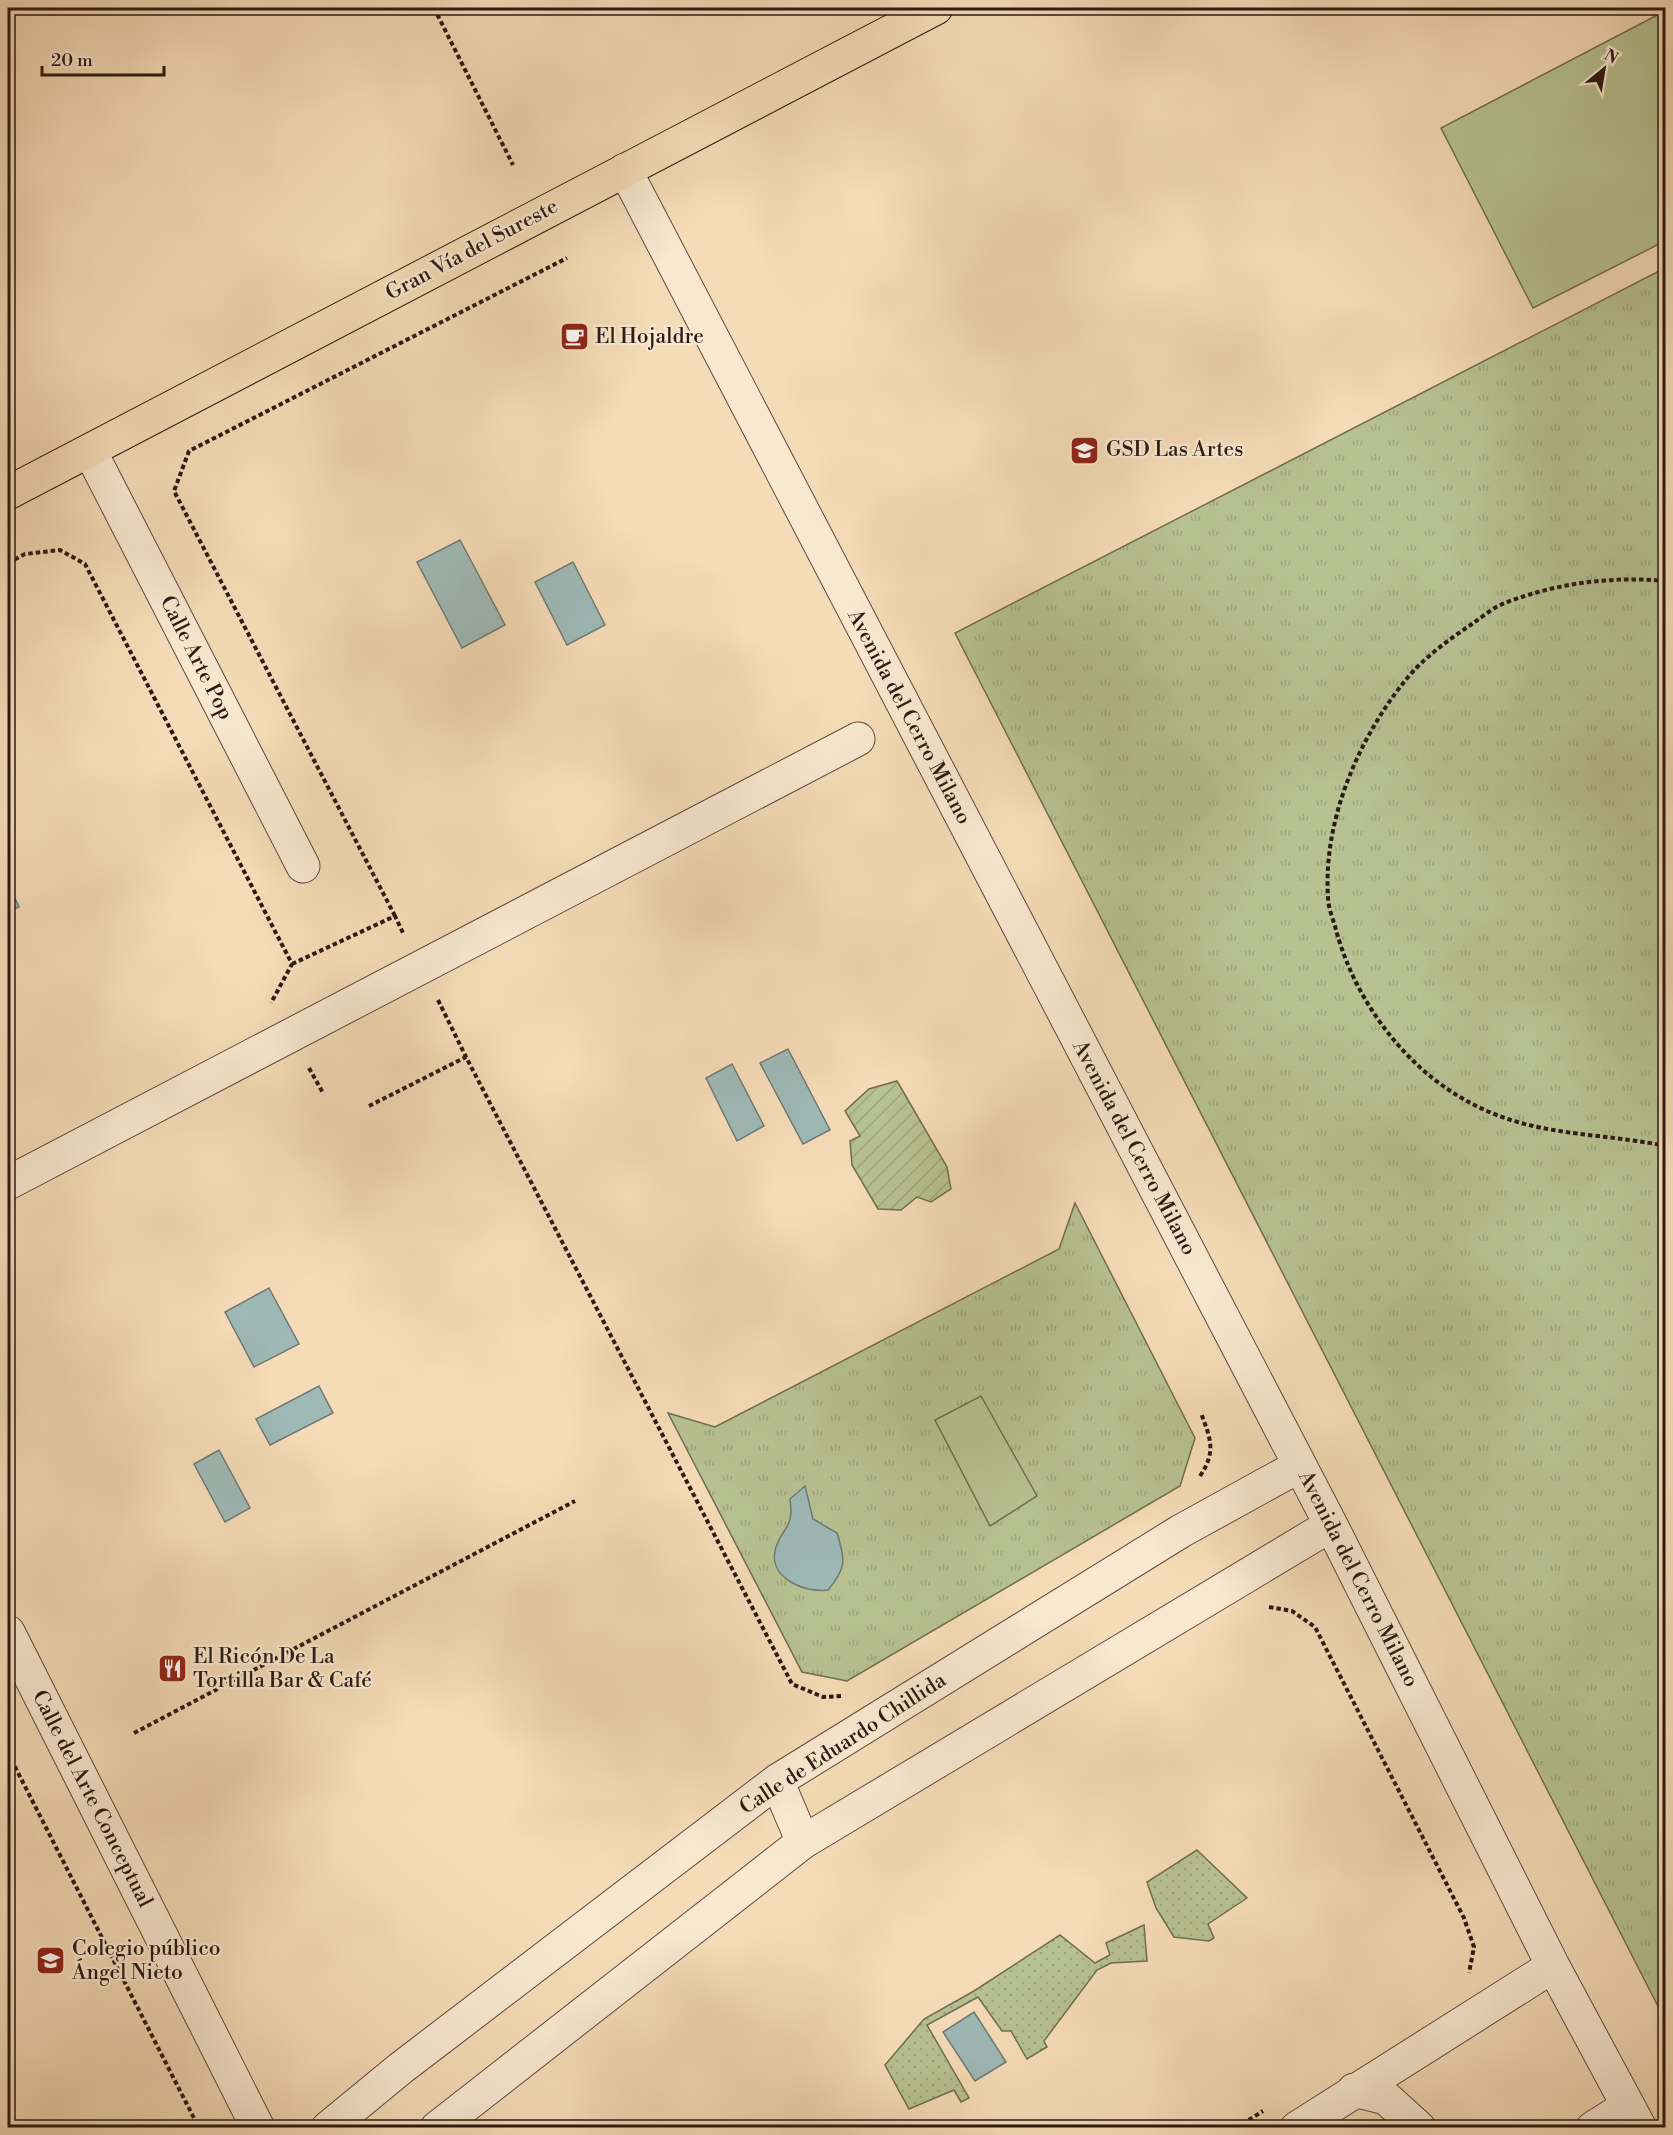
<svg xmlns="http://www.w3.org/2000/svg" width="1673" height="2135" font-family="'Libre Bodoni',serif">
<defs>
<pattern id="grass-dots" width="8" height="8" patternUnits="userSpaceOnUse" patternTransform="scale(1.5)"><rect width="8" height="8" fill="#b7c192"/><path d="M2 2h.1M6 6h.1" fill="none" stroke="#9ea57d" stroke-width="1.8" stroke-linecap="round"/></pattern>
<pattern id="park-tufts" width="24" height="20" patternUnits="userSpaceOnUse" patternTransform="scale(1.5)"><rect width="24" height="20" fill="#b7c192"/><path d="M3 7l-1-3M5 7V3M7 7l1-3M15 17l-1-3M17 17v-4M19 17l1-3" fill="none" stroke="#9ea57d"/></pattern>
<pattern id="garden-furrows" width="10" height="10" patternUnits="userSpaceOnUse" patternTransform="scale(1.5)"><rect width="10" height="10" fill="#b7c192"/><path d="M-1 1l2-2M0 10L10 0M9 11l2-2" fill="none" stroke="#9ea57d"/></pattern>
</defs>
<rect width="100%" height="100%" fill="#f5dbb7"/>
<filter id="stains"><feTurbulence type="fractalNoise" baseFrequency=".00333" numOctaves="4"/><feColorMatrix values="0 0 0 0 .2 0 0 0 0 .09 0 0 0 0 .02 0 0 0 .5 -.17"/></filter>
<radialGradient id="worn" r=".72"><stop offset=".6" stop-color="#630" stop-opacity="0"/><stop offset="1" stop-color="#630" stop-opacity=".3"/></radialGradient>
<!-- grass -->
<path fill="url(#grass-dots)" stroke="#716d52" stroke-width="1.5" d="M1197,1850L1247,1898L1208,1924L1214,1938L1209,1941L1174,1937L1156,1908L1147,1882Z
M1144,1925L1147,1961L1111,1963L1097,1970L1044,2041L1047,2047L1027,2059L1011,2031H1002L978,1997L927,2025L969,2098L961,2102L954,2090L909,2109L885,2065L924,2019L974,1991L1060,1935L1095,1963L1110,1955L1106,1943Z"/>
<!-- park -->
<path fill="url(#park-tufts)" stroke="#716d52" stroke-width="1.5" d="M1665,268V2020L955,633Z
M1075,1203L1195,1438L1180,1486L847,1681L802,1672L668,1413L715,1427L1059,1249Z"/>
<!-- garden -->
<path fill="url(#garden-furrows)" stroke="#716d52" stroke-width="1.5" d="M897,1081L947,1167L951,1189L931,1202L917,1197L901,1210L878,1209L852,1165L850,1141L860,1136L845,1111L869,1089Z"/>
<!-- pitch -->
<path fill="#b7c192" stroke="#716d52" stroke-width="1.5" d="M1665,11V241L1533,308L1441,128Z
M981,1396L1037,1496L990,1526L935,1420Z"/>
<!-- water -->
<path fill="#9eb9b6" stroke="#707975" stroke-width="1.5" d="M460,540L505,625L462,648L417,562Z
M573,562L605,625L567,645L535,582Z
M8,883L19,907L8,912Z
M788,1049L830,1130L803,1144L760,1063Z
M732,1064L764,1126L737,1141L706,1078Z
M269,1288L299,1344L254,1367L225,1312Z
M319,1386L333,1413L270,1445L256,1419Z
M219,1450L250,1508L225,1522L194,1464Z
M805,1486L813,1519L837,1533C845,1560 847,1568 828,1590C805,1593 766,1578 776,1547C784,1524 794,1529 790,1499Z
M974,2012L1006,2062L975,2081L943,2032Z"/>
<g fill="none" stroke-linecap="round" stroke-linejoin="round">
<defs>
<path id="minor" d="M625,170L1331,1525L1553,1966L1640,2128
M90,451L303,866
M8,1183L858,739
M8,1632L258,2128
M777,1781L803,1842
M1354,2090L1386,2098L1419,2128
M328,2128L401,2068L777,1781L1181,1531L1299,1466
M437,2128L803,1842L1331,1525
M1297,2128L1553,1966
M1593,2128L1628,2106"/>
<path id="major" d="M8,493L936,8"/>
</defs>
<!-- minor casing -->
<use href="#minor" stroke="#5e4a3c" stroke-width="35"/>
<!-- major casing -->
<use href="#major" stroke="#2b1913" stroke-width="35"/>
<!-- path -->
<path stroke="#2b1913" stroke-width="4" stroke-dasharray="4.5 3" stroke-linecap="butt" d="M434,8L513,165
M8,563L25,554L60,550L85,564L292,964L271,1003
M1666,581C1612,576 1556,583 1505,603C1494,607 1482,617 1472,624C1448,640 1422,659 1404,682C1358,740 1323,821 1328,897C1328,906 1332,917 1335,926C1352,994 1399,1061 1460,1097C1528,1138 1592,1131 1666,1146
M395,916L174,491L189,451L567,258
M292,964L395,916L404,935
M438,1000L466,1057
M309,1068L323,1093
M369,1106L466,1057L792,1684L823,1697L841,1696
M1200,1476C1217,1451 1210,1438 1201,1413
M1269,1607L1292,1611L1315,1627L1464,1918L1474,1947L1469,1973
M134,1733L575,1501
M8,1753L199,2128
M1236,2128L1263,2111"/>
<!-- minor -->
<use href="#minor" stroke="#f8e8d0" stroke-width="33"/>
<!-- major -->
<use href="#major" stroke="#f5dbb7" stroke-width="33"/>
</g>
<!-- icons -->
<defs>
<symbol id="cafe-square" viewBox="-11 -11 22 22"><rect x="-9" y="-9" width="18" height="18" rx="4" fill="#8f2418" stroke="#f8e8d0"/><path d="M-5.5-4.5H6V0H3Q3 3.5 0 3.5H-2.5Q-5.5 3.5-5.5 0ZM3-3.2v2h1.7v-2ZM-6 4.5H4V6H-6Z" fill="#fff"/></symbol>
<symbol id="school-square" viewBox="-11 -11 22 22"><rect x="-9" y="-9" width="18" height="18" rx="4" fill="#8f2418" stroke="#f8e8d0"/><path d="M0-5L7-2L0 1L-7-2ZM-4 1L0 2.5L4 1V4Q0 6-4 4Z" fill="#fff"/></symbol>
<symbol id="restaurant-square" viewBox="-11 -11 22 22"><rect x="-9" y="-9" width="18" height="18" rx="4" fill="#8f2418" stroke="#f8e8d0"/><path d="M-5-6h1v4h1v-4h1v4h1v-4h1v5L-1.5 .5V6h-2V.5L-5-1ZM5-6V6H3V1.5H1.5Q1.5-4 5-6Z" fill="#fff"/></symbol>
</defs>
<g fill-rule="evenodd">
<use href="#cafe-square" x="558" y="320" width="33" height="33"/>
<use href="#school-square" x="1068" y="434" width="33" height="33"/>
<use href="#restaurant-square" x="156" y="1652" width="33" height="33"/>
<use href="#school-square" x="34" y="1944" width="33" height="33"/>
</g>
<g text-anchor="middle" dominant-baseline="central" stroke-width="4.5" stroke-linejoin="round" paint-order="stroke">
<!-- street labels -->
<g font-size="21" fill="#2b1913" stroke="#f8e8d0">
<text transform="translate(472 250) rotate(-28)">Gran Vía del Sureste</text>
<text transform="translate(196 658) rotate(63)">Calle Arte Pop</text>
<text transform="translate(909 717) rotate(62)">Avenida del Cerro Milano</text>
<text transform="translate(1134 1148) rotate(62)">Avenida del Cerro Milano</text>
<text transform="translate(1358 1579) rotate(63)">Avenida del Cerro Milano</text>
<text transform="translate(843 1744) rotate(-33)">Calle de Eduardo Chillida</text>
<text transform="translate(92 1799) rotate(63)">Calle del Arte Conceptual</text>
</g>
<!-- poi labels -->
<g font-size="21" fill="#2b1913" stroke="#f8e8d0" text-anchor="start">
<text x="595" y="337">El Hojaldre</text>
<text x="1106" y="450">GSD Las Artes</text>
<text x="193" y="1657">El Ricón De La<tspan x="193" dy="24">Tortilla Bar &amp; Café</tspan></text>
<text x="72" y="1949">Colegio público<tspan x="72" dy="24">Ángel Nieto</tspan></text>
</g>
</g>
<!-- margin -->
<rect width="1673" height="2135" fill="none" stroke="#f5dbb7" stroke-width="30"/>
<rect x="9" y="9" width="1655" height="2117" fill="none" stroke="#2b1913" stroke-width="3"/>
<rect x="15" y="15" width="1643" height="2105" fill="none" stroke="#2b1913" stroke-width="1.5"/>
<!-- north arrow -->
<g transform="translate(1604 69) rotate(30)" stroke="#f8e8d0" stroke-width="4.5" paint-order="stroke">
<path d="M0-4.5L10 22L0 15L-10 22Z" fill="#2b1913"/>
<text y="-9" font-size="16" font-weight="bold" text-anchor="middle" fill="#2b1913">N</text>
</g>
<!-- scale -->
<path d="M42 66v9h122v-9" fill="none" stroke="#2b1913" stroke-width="3"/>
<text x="51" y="66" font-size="18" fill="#2b1913" stroke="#f8e8d0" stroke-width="4.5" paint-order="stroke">20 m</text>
<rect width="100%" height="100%" filter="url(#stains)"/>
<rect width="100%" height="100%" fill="url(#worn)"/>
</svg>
